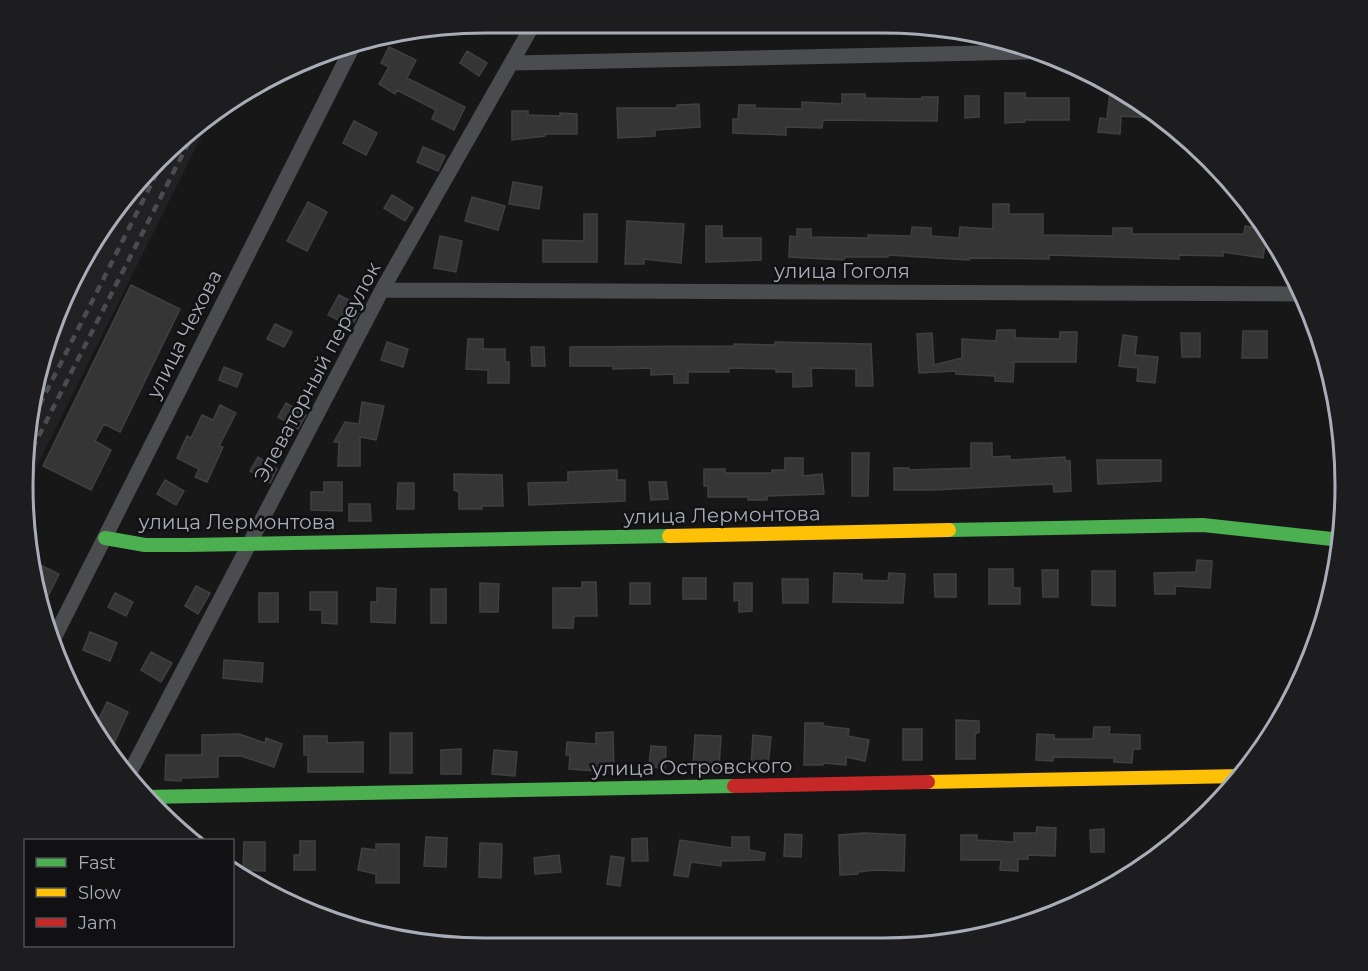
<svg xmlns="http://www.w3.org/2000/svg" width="1368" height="971" font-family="Montserrat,sans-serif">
<rect width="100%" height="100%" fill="#171717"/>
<!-- built -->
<path fill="#212123" d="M212,115L38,464L26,499L27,425L62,309L93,247L138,180Z"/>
<!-- building -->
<path fill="#353536" stroke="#3f4043" stroke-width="1.5" d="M389,47L416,60L407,78L465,107L454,130L432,119L436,110L397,90L395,94L379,84L389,67L381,63Z
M467,51L487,63L479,76L460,63Z
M1110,92L1126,94L1155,118L1121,116L1120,134L1098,132L1100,118L1107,119Z
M1005,93H1025V98H1069V120H1025V122L1005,123Z
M842,94H865V98L922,99V97H938L937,121L823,120L822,128L786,127V135L733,133V119H738L739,105H755V108L802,109V102L842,104Z
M965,96H979V117L965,118Z
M699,104L700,127L655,130V136L618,138L617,108H677V105Z
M512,111H528V115L560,116V113L577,114V134H545V136L512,140Z
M354,121L377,133L366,155L343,143Z
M423,147L445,156L438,171L417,162Z
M513,182L542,187L539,209L509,204Z
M392,195L413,208L405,221L384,208Z
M472,197L505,206L498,230L465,221Z
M308,202L327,212L307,251L287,241Z
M993,204H1009V214H1043V235L1113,236V228H1132V234H1244L1245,226L1265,229L1278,246L1265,245L1263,258L1223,252V256L1179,255V259L1049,255V259L970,258L969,260L888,255V257H845L844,260L789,257L790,236L797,237V229H811V237L868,238V235L911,236L912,227L931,228V236L959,238L960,227L993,229Z
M584,214H597V262H543V240L584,241Z
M627,221L684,224L681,263L644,259V264H625Z
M706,226H722V238H761V260L706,262Z
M440,236L462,241L456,272L434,268Z
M131,285L180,309L120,432L104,424L95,441L111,450L91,490L43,466Z
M339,295L362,307L354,322L345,318L342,322L328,315Z
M275,324L292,332L284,347L267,339Z
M997,330H1015V338L1060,339V332H1077L1076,362H1014L1013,382L995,381V376L956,374V371L919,373L917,334L932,333L934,365L962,358V339L996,341Z
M1243,331H1267V358H1242Z
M1181,333H1200V357H1182Z
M1123,335L1137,337L1135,355L1158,357L1155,383L1137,381L1138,368L1119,366Z
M468,339H483V349H505V362H509V383H488V370L466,369Z
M387,342L408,349L403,367L381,360Z
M775,342L871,344L873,386H856V369L811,368L812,386L793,387V372H776V369L729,368V372H688V383H674V374L651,375V368L613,369V366H570V347L734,346V344L775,345Z
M531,347H544L545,366H532Z
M224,367L242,374L237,387L219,380Z
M362,402L384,406L376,440L360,437V466H338L339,442H334L345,422L359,424Z
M286,403L306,415L298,429L278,417Z
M220,405L236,413L219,446L223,447L207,482L195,477L199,469L177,458L187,436L191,438L202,415L213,420Z
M971,443H992V457L1010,456V460L1065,457V461H1070L1071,491L1054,492L1053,484L933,490H894V468H909V470L971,468Z
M852,453H869L868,496H852Z
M258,457L277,469L270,483L250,471Z
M785,458H803V476L822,474L824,494L767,496V500H748V497H708V486H704V469H725V473H772V470H785Z
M1097,460H1161V481L1098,484Z
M617,470V480H625V501L529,505L528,483L568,482V472Z
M454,474L502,475L503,506H482V509H459V492L454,490Z
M165,480L184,491L176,505L157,494Z
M324,482H342V511L311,510V492H324Z
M649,482H666L668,499L651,500Z
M398,483H414V509H397Z
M349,504H370L371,521H349Z
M30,560L59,574L43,606L42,602Z
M1197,560L1212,561L1210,588L1175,586V594H1155L1154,573L1196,572Z
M989,569H1013V588H1020V604H989Z
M1042,570H1058V597H1043Z
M1092,571H1115V606L1092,605Z
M834,573L862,574V580L888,581L889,573L905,574L903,603L833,602Z
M934,574H956V597H935Z
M683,578H706V599H683Z
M782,579H808V603H783Z
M582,582H596L597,616H574L573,628H553V588H582Z
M480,583L499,584L498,612H480Z
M630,583H650V604H630Z
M734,583H752V611L739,612V600L734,601Z
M196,586L210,593L198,614L185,606Z
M377,588L396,589L395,623L371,622V602H377Z
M431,589H446V623H431Z
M310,592H337V624L322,623V610H310Z
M115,593L133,602L126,616L108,607Z
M259,593H278V622H259Z
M90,632L117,643L110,661L83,650Z
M151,652L172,663L161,682L141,670Z
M224,660L263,663L262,682L223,678Z
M107,702L128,712L114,743L105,739L96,725Z
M956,720L979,721V732L975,734V759H956Z
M805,723H823V726L849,729L848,736L869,740L865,761L846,757V765L823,763V765H804Z
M1094,727H1110L1109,734L1140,735V749H1133L1132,763L1114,762V758L1053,757V761L1036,760L1037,734L1054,735V739H1093Z
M903,729H922V760H903Z
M613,732L614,773H597V771L569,769L570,755H566L567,742L596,744V733Z
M390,733H412V773H390Z
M239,734L265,743L266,738L282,744L274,767L241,756H218V777L181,778V781L165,780L166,755H202V735Z
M695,735L721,736L719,769L693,767Z
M753,735L771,737L768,766L751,765Z
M304,736H327V743L363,742V772H308V755H304Z
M651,746L666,747L665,768L649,767Z
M461,749V774H441V750Z
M494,750L517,752L515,776L492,774Z
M1037,827L1056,828L1055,856L1028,855V859H1018V871L1000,870L1001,860H961V835H977V840L1014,842V833H1036Z
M1104,829V852H1091L1090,830Z
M864,833L905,835L904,871L874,870L858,872V874L840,875L839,835Z
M785,834L802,835L801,857L784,856Z
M426,837L447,838L446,867L424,866Z
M732,837H749V850L765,853L764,860L721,861V866L691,862L688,877L674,875L680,840L732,848Z
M647,838L648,861H632V839Z
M300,841H315V870H294V855H300Z
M244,842H265V871L243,870Z
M480,843L502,844L501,878L479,877Z
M376,844H399V883H376V874L358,870L362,848L376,850Z
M559,855L561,872L535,874L534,858Z
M611,856L624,858L620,886L607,884Z"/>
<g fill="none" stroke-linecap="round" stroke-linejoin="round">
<!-- street -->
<path stroke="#4b4c50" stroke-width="15" d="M513,63L1027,52
M382,290L1301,294
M52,642L354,44
M128,776L382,290L534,23"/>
<!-- fast -->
<path stroke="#4caf50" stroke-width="14" d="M949,530L1203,525L1341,540
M105,538L145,545H187L669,536
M144,797L734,786"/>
<!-- slow -->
<path stroke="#ffc107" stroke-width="14" d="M669,536L949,530
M928,782L1242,776"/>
<!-- jam -->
<path stroke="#c62828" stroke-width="14" d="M734,786L928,782"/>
<!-- rail -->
<path stroke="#4b4c4f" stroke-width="4.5" stroke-dasharray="8 6" stroke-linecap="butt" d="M27,430L166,155
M26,461L195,130"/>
</g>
<g text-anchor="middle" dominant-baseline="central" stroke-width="5" stroke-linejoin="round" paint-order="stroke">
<!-- street labels -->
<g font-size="20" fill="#a8adb8" stroke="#111113">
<text x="842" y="271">улица Гоголя</text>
<text transform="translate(184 334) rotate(-63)">улица Чехова</text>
<text transform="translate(317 372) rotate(-62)">Элеваторный переулок</text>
<text transform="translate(722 515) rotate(-1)">улица Лермонтова</text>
<text x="237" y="522">улица Лермонтова</text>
<text transform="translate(692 767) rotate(-1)">улица Островского</text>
</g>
</g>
<!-- crop -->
<path d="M0 0H1368V971H0ZM485 33H883A452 452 0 0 1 1335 485V486A452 452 0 0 1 883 938H485A452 452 0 0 1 33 486V485A452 452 0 0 1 485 33Z" fill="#1d1d20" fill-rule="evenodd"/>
<path fill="none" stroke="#a8adb8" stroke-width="3" d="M485 33H883A452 452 0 0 1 1335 485V486A452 452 0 0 1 883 938H485A452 452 0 0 1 33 486V485A452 452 0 0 1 485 33Z"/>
<!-- legend -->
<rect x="24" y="839" width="210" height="108" fill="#111113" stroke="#4d4f55" stroke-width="1.5"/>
<rect x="36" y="858" width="30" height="9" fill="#4caf50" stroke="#4d4f55" stroke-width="1.5"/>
<text x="78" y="869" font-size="18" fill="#a8adb8">Fast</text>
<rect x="36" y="888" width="30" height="9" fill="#ffc107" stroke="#4d4f55" stroke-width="1.5"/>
<text x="78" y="899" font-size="18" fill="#a8adb8">Slow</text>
<rect x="36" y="918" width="30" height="9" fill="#c62828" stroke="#4d4f55" stroke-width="1.5"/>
<text x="78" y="929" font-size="18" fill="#a8adb8">Jam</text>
</svg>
